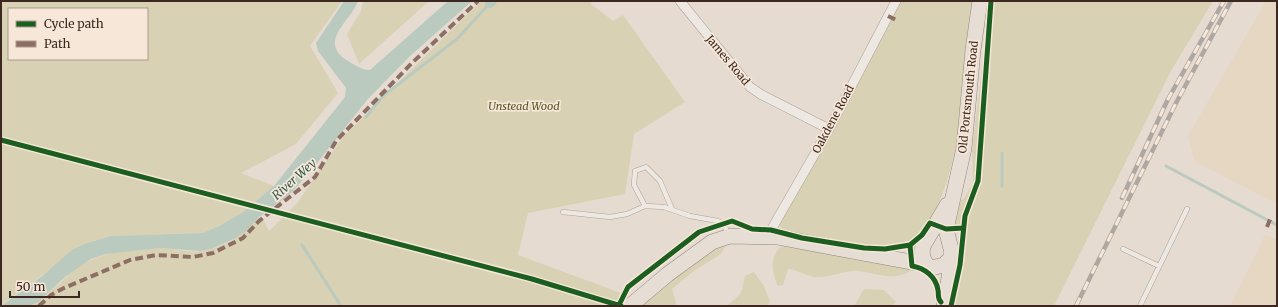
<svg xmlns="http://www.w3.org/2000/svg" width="1278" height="307" font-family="Merriweather,serif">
<rect width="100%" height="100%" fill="#e6dbd1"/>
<!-- farmland -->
<path fill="#e5d7c2" d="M1266,1H1277V204L1194,161L1188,136Z
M1265,235L1277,240V306H1230Z"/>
<!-- green -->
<path fill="#d9d1b4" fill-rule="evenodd" d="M1,1H342L310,46L338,93L296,144L241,173L274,186L243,212L219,226L203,233L111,236L87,243L1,305ZM9,9H147V59H9Z
M363,1H429L359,64L347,34L361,11Z
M481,1H592L591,4L613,21L623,15L685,102L634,134L625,194L528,213L518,255L632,297L622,306H29C53,294 68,270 93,259C113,250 140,247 162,248C175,249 188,253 201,251C224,248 243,235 258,218L264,221L269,231L297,203L343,137Z
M900,1H974C968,54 962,230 899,245C871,252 816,237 786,232L780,227L781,218Z
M990,1H1213L1171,71L1054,306H953L958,252L965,245L970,211L967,206L960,226L950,227L956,206L965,197L973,183L972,150Z
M727,243L721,254L694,271L672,289L677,306H636L710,250Z
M784,245L914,268C895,285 875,271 854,271C842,271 826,279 814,277C805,275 798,270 788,269L783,285L778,286C772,273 768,253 784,245Z
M754,272L764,286L770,301L768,306H727L741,293L745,276Z
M864,289L884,290L896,302L892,306H854Z"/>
<!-- water -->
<path fill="#bbcabe" d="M344,1H358C352,20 316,42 348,61C355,65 361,70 370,70L448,1H472L409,57L367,100L310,172L291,193L258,218L247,230L236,238L211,249L200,251L160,248L105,254L91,259L65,277L38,302L29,306H1L41,277L72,250L87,243L111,236L203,233L219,226L243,212L274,186L345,97L346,88L318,51L316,43Z"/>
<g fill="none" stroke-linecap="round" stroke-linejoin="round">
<!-- stream -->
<path stroke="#bbcabe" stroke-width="3" d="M366,117L383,96L457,39L490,3
M1002,153V186
M1166,166L1277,225
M302,245L341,306"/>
<!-- canal -->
<path stroke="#bbcabe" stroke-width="10" d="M490,3L492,1"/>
<defs>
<path id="lane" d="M645,206L634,185L635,171L646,167L660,181L672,209
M563,212L610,217L627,214L645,206L664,207L690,216L718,221L723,224L729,234
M1123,249L1159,266
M1140,306L1187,209"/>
<path id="street" d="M680,1L750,87L762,95L829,129
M770,237L771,230L829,129L896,1"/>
<path id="primary" d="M947,205L923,246C921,255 923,263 931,268L944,265L951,258
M951,249L946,229L964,148L973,50L980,1
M630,306L668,274L712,242L730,236L777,237L927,265
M944,306L950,272L951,255"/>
</defs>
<!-- lane casing -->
<use href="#lane" stroke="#aca199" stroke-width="5.5"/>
<!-- street casing -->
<use href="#street" stroke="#aca199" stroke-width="10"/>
<!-- primary casing -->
<use href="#primary" stroke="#928780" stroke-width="16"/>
<!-- lane -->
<use href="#lane" stroke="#eee8e2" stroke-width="4.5"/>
<!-- street -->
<use href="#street" stroke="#eee8e2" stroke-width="9"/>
<!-- primary -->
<use href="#primary" stroke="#e6ddd4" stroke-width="15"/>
<defs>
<path id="rail" d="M1122,198L1168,99L1224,1
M1076,306L1176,103L1231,1"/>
</defs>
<!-- rail casing -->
<use href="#rail" stroke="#aea7a2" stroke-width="4.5"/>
<!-- rail -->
<use href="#rail" stroke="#f6e7d8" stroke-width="3" stroke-dasharray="9" stroke-linecap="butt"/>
<!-- quiet -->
<path stroke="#8d6e63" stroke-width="4" stroke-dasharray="8 4" stroke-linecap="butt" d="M888,16L898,21
M1267,227L1271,217
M39,306L51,295L64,288L130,260L156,255L193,257L213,253L243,238L259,221L315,177L336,141L413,62L478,1"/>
<defs>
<path id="cycleway" d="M1,140L532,279L621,306
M941,302C937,298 939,295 938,290C936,277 925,268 912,266L910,245L922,235L930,223L946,229L963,228
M619,305L628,287L699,232L732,221L752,229L771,230L802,238L864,248L885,249L910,245
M951,306L960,265L965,216L978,181L991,1"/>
</defs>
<!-- cycleway casing -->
<use href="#cycleway" stroke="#f6e7d8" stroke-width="8"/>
<!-- cycleway -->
<use href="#cycleway" stroke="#1b5e20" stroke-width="5"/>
</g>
<g text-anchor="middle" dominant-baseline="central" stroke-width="3.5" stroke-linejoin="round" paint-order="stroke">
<!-- street labels -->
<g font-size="11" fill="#3c2820" stroke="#f6e7d8">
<text transform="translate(728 60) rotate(50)">James Road</text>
<text transform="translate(968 97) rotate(-84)">Old Portsmouth Road</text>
<text transform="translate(833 119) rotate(-62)">Oakdene Road</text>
</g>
<!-- park labels -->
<g font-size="11" font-style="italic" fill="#575927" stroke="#f6e7d8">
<text x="524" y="106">Unstead Wood</text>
</g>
<!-- water labels -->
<g font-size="12" font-style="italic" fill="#305c50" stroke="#f6e7d8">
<text transform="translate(294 179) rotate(-42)">River Wey</text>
</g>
</g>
<!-- border -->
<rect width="1278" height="307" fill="none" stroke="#3c2820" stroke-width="4"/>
<!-- legend -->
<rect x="8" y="8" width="140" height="52" fill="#f6e7d8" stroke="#ac9b8e"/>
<rect x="16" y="21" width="20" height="6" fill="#1b5e20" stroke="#ac9b8e"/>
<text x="44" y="28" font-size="12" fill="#3c2820">Cycle path</text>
<rect x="16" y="41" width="20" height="6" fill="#8d6e63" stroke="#ac9b8e"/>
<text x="44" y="48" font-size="12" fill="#3c2820">Path</text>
<!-- scale -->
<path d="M10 291v6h69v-6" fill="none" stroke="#3c2820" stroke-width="2"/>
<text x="16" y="291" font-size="12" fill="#3c2820" stroke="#f6e7d8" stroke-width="3" paint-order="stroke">50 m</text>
</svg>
